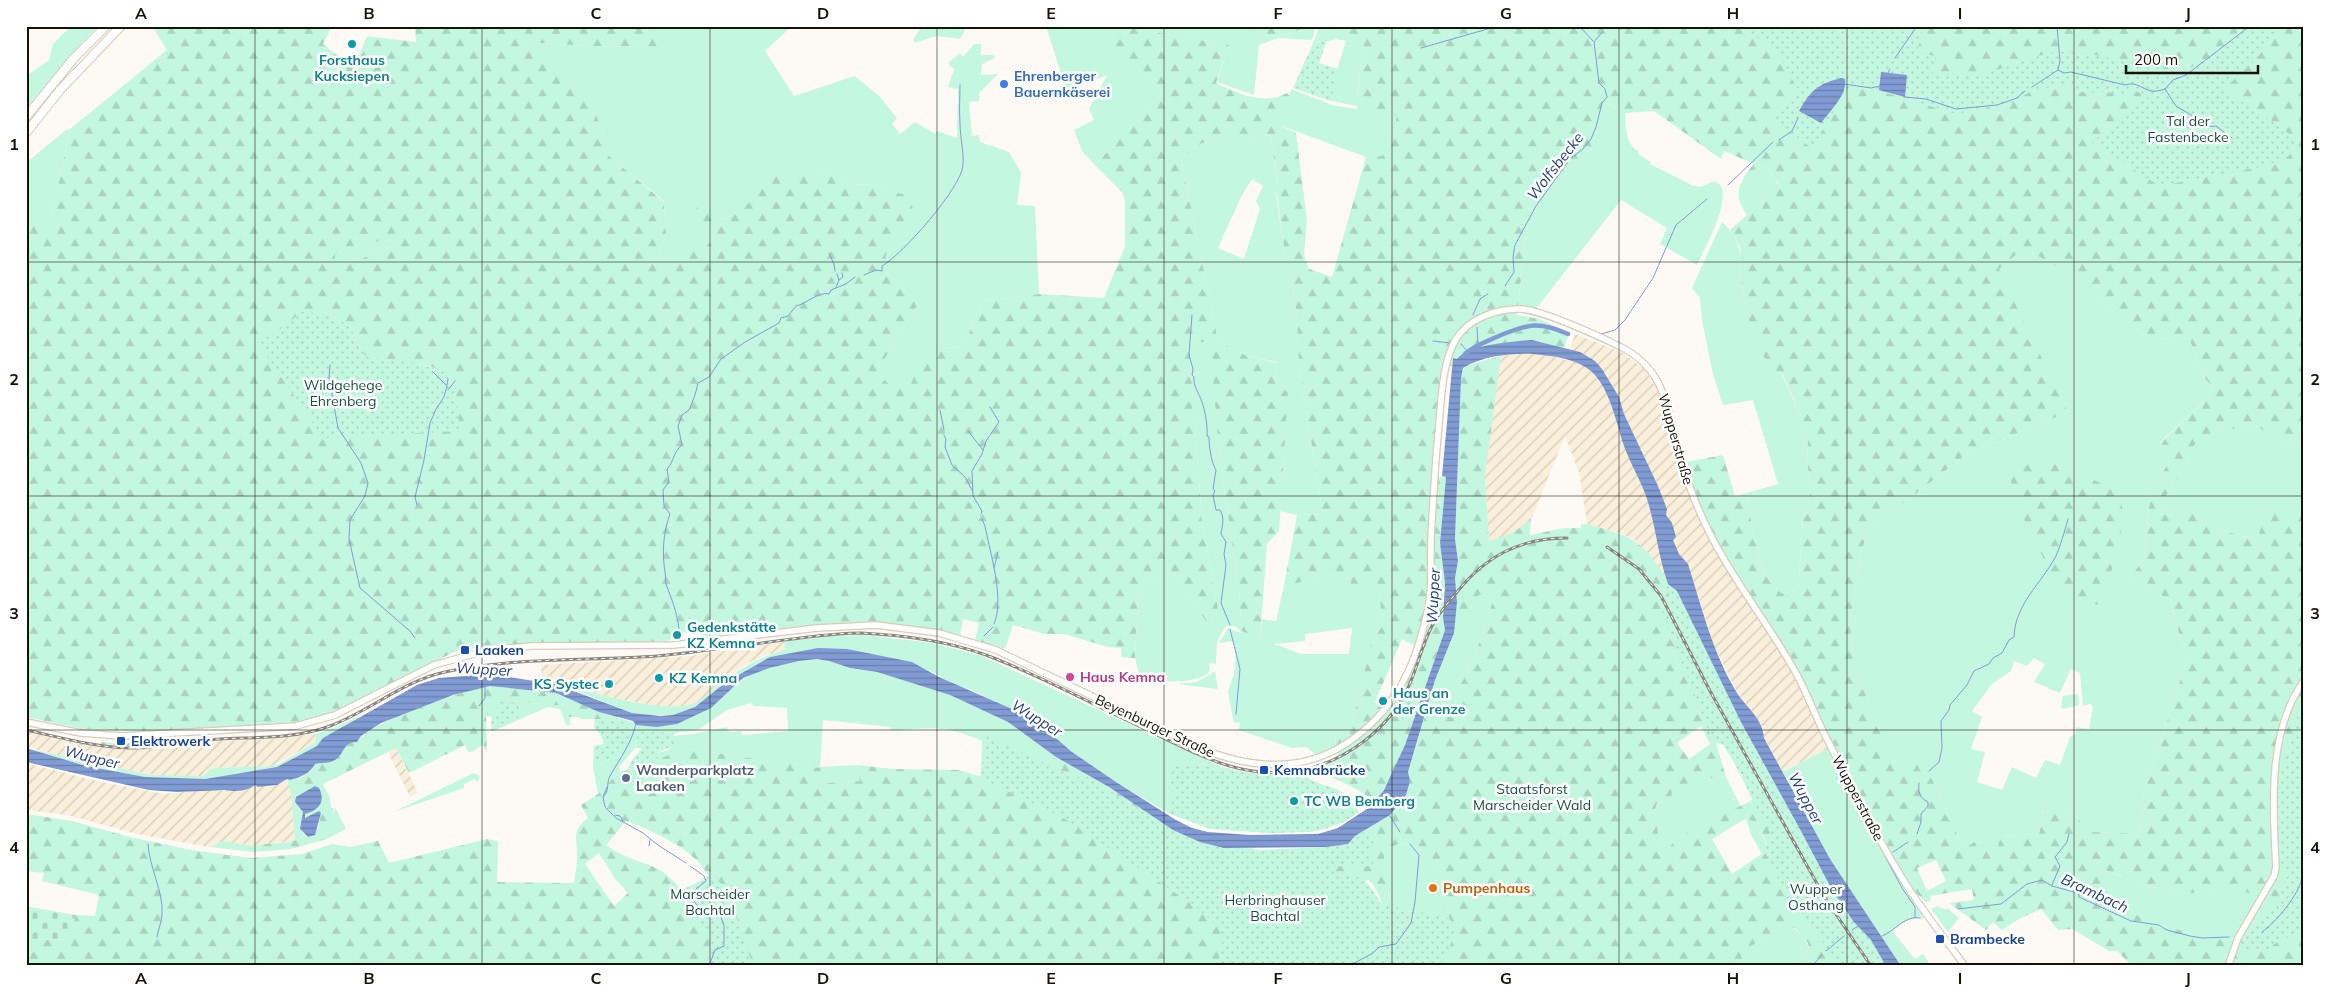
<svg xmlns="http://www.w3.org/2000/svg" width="2329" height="992" font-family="Mulish,sans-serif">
<defs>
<pattern id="industrial-furrows" width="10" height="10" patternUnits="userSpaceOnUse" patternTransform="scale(1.25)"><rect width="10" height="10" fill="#f9efda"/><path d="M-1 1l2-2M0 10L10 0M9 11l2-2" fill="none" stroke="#d5ccba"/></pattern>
<pattern id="forest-firs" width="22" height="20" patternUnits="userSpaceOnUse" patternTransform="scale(1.25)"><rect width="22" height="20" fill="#c4f7df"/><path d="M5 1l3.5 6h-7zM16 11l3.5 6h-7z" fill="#a8d3be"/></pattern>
<pattern id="cemetery-stones" width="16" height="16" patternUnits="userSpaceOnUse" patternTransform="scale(1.25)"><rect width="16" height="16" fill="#c4f7df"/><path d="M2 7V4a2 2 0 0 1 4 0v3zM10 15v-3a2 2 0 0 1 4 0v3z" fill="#a8d3be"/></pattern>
<pattern id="park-dots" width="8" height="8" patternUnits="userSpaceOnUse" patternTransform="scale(1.25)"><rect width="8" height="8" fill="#c4f7df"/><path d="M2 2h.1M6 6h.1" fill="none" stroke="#a8d3be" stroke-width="1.8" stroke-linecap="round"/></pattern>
<pattern id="water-rules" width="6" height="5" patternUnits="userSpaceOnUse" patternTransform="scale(1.25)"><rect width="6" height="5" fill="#819cd4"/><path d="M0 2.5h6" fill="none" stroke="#697eaa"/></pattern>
</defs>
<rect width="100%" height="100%" fill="#fdfaf6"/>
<!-- industrial -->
<path fill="url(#industrial-furrows)" d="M1575,334L1621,352L1646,370L1659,393L1679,466L1703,527L1737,586L1791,669L1829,748L1784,771L1781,769L1764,737L1763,727L1737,692L1714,645L1689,568L1668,584L1636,541L1623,534L1587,524L1579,472L1565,436L1531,520L1512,533L1489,542L1485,476L1501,356L1523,353L1546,355L1566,360Z
M784,642L785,650L763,656L744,665L698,702L689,706L663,707L605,696L565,684L542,682L541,665L689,656Z
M26,732L102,747L127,750L205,741L257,740L315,734L316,742L272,766L215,768L211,769L203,776H160L91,763L26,747Z
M396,748L418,793L410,797L388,752Z
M26,763L92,780L164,794L202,790L233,791L251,788L255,784L267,787L277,785L287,779L291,794L295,841L253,846L223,841L210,847L197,845L133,833L68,815L26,810Z"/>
<!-- grass -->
<path fill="#c4f7df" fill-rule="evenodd" d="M71,26H98L77,48L26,108V76L49,60L53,44Z
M643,26H792L765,51L794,96L855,76L880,97L897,118L892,124L900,134L915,122L935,134L937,131L957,138L958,89L948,87L954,69L949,65V62L960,53L963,57L974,44H981V55H994L995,58L982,64L981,75L998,74L979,93V101L969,102L972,136L979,135L980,142L1009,152L1021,173L1017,205L1035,206L1039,294L982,301L964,346L947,348L910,387L889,384L876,373L918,304L885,271L886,254L912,208L906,195L864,184L853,185L825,171L810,178L769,177C758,198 742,214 719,220L713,238L705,248H678L671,253V266L658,257L666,235L664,201L608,155L603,132L594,109L523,45L542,43L588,46L659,47V43Z
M922,26H967L960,39L936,36L915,43L913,40Z
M1046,26H1111L1119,54L1123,59L1127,57L1164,92L1095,165L1082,151L1074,130L1094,120L1089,109L1107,75L1066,90Z
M1151,26H1261L1260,36L1292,34L1306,26H1316L1312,40L1278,38L1259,45L1254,95L1217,82L1229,45L1148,31Z
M1319,26H1336V39L1326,42L1314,41Z
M1346,41L1363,43L1357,98L1358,106L1331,101L1334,80Z
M1291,89L1332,105L1398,116L1391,145L1382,157H1366L1279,125Z
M1602,101L1625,113C1626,127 1625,144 1639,152L1638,154L1651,162L1650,164L1692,185L1700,187L1715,181L1721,186C1729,206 1706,246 1697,265L1660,244L1667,228L1621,200L1536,309L1518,306L1527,225L1542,197L1590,152L1597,132Z
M70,129L50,226L46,237L36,222L26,218V163L66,130Z
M1270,135L1278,185L1270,187L1271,193L1276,194L1285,255L1289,259V273L1292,278L1297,321L1299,366L1323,514L1297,515L1280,511L1284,456L1275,384L1277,362L1245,355L1218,341L1181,158L1202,143ZM1252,179L1263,186L1256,201L1260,209L1244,259L1218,248L1241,197Z
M1767,167L1780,187L1747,215C1735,197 1736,190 1748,171Z
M1722,222C1734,233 1739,245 1742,261H1739L1745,307L1773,370L1782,375L1803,420L1808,436L1807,460L1811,491L1803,517L1798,591L1781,593L1764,573L1752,528L1747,493L1778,484L1753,400L1723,405L1713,374L1702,321L1700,298L1692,288Z
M396,240L399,244L363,258L335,265V253C355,244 374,241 396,240Z
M2024,247L2058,267L2142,334L2158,340L2179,336L2189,338L2203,376L2210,384L2212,394L2159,443L2177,446L2168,464L2151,489L2144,559L2129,579L2171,600L2186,662L2144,793L2140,834L2093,832L2068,810L2045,805L2039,834L2001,836L1997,849L1976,841L1968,846L1962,845L1932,779L1920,770L1917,764L1894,767L1854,665L1850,625L1860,558L1865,539L1871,528L1967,454L2068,412L1998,269ZM2034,658L2045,664L2034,682L2060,693L2071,669L2080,673L2083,706L2090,704L2093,706L2089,729L2076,727V734L2070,737L2060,765L2045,760L2036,778L2012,767L2002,790L1977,782L1985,752L1971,749L1982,717L1972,711L1992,684L2011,671L2014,661L2027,666Z
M1211,341L1219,451L1239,592L1242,631L1260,639L1262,619L1276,621L1284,586L1348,571L1378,586L1383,625L1371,644L1352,724L1336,733L1335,751L1315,754L1306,747L1292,748L1239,730L1240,722L1234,723L1228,692L1235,670L1236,652L1233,641L1219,643L1228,628L1241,633C1239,627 1230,624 1225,627L1217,642L1216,662L1215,665L1213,663L1209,664L1210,670C1201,686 1159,680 1141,682L1135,658L1139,582L1174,572L1209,626L1218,609L1202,523L1189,344ZM1352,628L1349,654H1301L1275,644L1305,641V634Z
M2255,425L2290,448L2303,425V504L2293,532L2268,509L2257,540L2215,528L2188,511L2177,515L2161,514L2163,500L2181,474L2195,444L2215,432Z
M1479,595L1494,597L1483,634L1466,675L1437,724C1435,715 1432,706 1431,697C1429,676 1455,648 1454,621L1461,624Z
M865,635L933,643L982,656L1222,767L1221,772L1201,763L1175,793L1168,813L1116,782L1072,752L1042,726L972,690L956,685L928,670L847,649L770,657L726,682L695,707L673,715H647L632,713L567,687L542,682C583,686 662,718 698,702C728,678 747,660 785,650L784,642L828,636Z
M817,659L829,661L850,668L877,672L950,695L1008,722L1056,757L1030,771L981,777L982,741C948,725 927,727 891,731V727L823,720L820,767L857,765L861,781L824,783L819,768L689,749L658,761L657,753L669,750L673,736L693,734L727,727L728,732L741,731L743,735L788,731L787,708L754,706L751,703L727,710L698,730L674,733L638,731L636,747L619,767L620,771L598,794L593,767H600L601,762L608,760L629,742L626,724L614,719H602L606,714C623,719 641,726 658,726C686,727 713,701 736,686C754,666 792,662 817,659Z
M1215,671L1218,689L1176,684L1197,682Z
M2078,694L2079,705L2063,709L2061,707L2063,696Z
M507,701L567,706L571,725H566L560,709L548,707L491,732L492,717Z
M361,715L317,746L277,767L205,779L145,777L86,766L26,748L152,775L203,776L211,769L215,768L272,766L279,764L316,742L315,734L336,727Z
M1829,748L1903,885L1921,909L1923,919C1912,917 1900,922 1893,932L1915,959L1923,954L1931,966H1901L1830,859L1781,769L1785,771Z
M473,773L478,775L480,778L477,782L475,779L464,784V788L394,812Z
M303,775L296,782L323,784L330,798L331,808L321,813L319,811L306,819L305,814L319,808L295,802L303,812L300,829L304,835L295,841L291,794L287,779L290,780Z
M1726,777L1741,807L1677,838L1666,851L1657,837L1658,829L1649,814L1655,810L1657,803L1667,802L1672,791L1678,786L1702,779Z
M335,807L346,829L327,839L325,830L333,815Z
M1746,819L1757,822C1761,830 1764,842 1769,849L1762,854L1751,835Z
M2291,839L2303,929L2237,939H2212L2158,924L2116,906L2099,891L2101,869L2146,886L2193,893L2225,888L2263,894Z
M223,841L253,846L254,852L210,847Z
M1398,844L1421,846L1441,875L1449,916L1450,938L1306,966L1352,948L1390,897C1386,883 1377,860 1389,848Z
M1937,906L1946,910L1947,908L1959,918L1948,932L1931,909Z
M1785,923C1796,929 1806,937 1809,949L1792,966H1748L1743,962L1740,951L1771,936L1778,927Z"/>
<!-- forest -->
<path fill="url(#forest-firs)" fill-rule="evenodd" d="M152,26H332L323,44L341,58L357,60L367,36L416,42L415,26H643L659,43V47L588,46L542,43L523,45L579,91L594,109L603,132L610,134L615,141L608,155L664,202L666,235L658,257L671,265V252L679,248H705L713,238L689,222L698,205L716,211L719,220C747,213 758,192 774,170L810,178L825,171L853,185L864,184L906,195L913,208L886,254L885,271L918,304L876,373L889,384L910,387L923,352L964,346L982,301L1039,294L1104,298L1125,246V201L1123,193L1095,165L1164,92L1127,57L1123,59L1118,54L1111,26H1151L1148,31L1229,45L1216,83C1237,93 1265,106 1287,93L1290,96L1279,125L1296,133L1307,220L1304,255L1309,269L1332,277L1366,157L1382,156L1391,145L1397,116L1358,110L1357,98L1363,44L1336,39V26H2251L2201,66L2169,74H2047L2168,84L2280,26H2303V425L2290,448L2255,425L2215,432L2195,444L2181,474L2163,500L2161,514L2177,515L2188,511L2215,528L2257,540L2267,509L2284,518L2293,532L2303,504V802L2291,839L2287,900L2225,888L2193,893L2146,886L2102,869L2099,891L2116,906L2158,924L2212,939H2237L2274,930L2303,929V966H2132L2117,951H2109L2072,929L2058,930L2041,909L2019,919L2002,930L1993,922L1986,930L1949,903L1974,900L1972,889L1930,896L1931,901L1926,902L1915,892L1905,878L1825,728L1720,546L1699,503L1686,462L1723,455L1735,496L1747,493L1752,528L1764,573L1781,593L1798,591L1803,517L1811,491L1807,460L1808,436L1803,420L1783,375L1773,370L1757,347L1745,307L1739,261H1742L1740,247L1730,230L1780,186L1767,167L1748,171L1754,164L1724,151L1721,159L1654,111L1625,113L1603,101L1597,132L1590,152L1542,197L1527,225L1517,315L1540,319L1569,333L1564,348L1532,340L1512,342L1495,344L1457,359L1453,358L1452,366L1446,367L1435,476L1446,477L1440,543L1445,583L1443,618L1445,630L1405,745L1390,780L1375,802C1356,786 1333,778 1310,769L1341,758L1335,751L1336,733L1352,724L1371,643L1383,625L1378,586L1352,587L1348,571L1284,586L1297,515L1323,514L1299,366L1297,321L1292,278L1289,273V260L1285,255L1277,194L1271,193L1270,186L1278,184L1270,135L1202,143L1181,158L1218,341L1245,355L1277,363L1275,384L1288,392L1279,531L1267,544L1260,639L1242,631L1239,592L1219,451L1210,341L1189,344L1202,523L1218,609L1209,626L1174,572L1139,582L1135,658L1121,657L1122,648L1108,647L1064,634H1044L1013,625L1005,649L975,640L979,623L963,619L960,636L927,628L876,623L706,640L697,632L677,633L666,643L506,644L458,650L344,708L323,716L296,722L154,732L83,729L26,717V218L36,222L46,236L50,226L70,129L167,50ZM396,240L399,244L363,258L335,265V253C355,244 374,241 396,240ZM2024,248L2058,267L2142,334L2158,340L2178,336L2189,338L2203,376L2210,384L2212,394L2159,444L2176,446L2168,464L2151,489L2144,559L2129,579L2171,600L2186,662L2144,793L2140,834L2093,832L2068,810L2045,805L2039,834L2001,836L1997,849L1976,841L1968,846L1962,845L1932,779L1920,770L1917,764L1894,766L1854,665L1850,625L1860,558L1865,539L1871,528L1967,454L2068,412L1999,269ZM333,317L349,325L365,356L430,366L448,377L456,395L266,337ZM1402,639L1415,646L1400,685L1382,709L1375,702ZM1936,860L1946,881L1927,891L1917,868Z
M1261,26H1306L1292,34L1260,36Z
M1501,356L1485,476L1489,541L1512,533L1531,520L1530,535L1564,528H1581V524H1587C1626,535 1640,537 1663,573L1886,966H1792L1809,949L1808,943L1795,928H1791L1785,923L1778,927L1771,936L1740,951L1743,962L1748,966H1413L1450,937L1449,916L1441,875L1421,846L1398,844L1389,848L1384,857V867L1391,908L1306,966H26V940L72,939L75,915L95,916L99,895L42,881L44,873L26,871V814L72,821L130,837L191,850L251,858L302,854L332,844L351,847L378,841L389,863L487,839L498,841L497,882L574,883C575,875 577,866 577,858C578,840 570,831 588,818L581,805L598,794L620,771C646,770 664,753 689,749L820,768L824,783L860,781L857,765L893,769L961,770L981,777L1030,771L1056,757L1109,787L1173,830L1259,850L1326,847L1348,844L1355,836L1390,815L1410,781L1408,773L1431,695L1437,723L1466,675L1483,634L1494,597L1479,595L1461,625L1454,621L1457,602L1455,578L1458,561L1455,539L1461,379L1464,368L1468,365ZM1701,726L1710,744L1689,759L1677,743ZM1712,729L1768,792L1677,838L1666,851L1657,837C1659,827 1658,822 1650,817L1649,814L1655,810L1657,803L1667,802L1671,798L1672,791C1679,785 1688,781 1697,785L1702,779L1726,777ZM1745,819L1757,822L1769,849L1732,874L1712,839ZM626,821C651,830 692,848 706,872C710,879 712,890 715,898L687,897C679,887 669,874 656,868C638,860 621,857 606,845ZM599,853L616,880L628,893L614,906L585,864ZM1368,879L1374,886L1383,904L1379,903L1361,887Z
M2051,461L2121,492C2126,538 2115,564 2098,605L2060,592L2013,496L2009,467Z
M490,686L556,693L606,714L602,719H580L579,717H569L566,706L507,701L499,705L496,714L492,717L486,715L487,754L483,745L469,753L465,745L409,773L396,748L323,784L313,785L299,789L296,782L312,770L315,764L340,756C343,747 347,742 357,742C371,721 463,690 490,686Z
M195,738V740L138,747L101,744L102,742L119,744Z
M327,808H333V819L325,830L327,839L291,849L254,852L252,849L253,846C269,842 293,846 304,835L308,837L318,828L321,813Z"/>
<!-- cemetery -->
<path fill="url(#cemetery-stones)" d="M26,906L75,915L72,939L26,940Z"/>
<!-- park -->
<path fill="url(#park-dots)" d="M1749,26H1924L1917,52L1935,56L1932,73L1985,74L2038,56L2060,51L2090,54L2181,72L2211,58L2244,26H2284L2253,62L2223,90L2274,122L2299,142L2287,158L2265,166L2159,186L2092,142L2149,96L2135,91L2125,94L2103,92L2082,93L2065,84L2031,91L2011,104L1956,114L1853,83L1826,123L1813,149L1773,120L1798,90L1778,53L1749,31Z
M1314,41L1326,42L1319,63L1338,69L1331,101L1293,88Z
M303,311L333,317L349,325L365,356L414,363L442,370L448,377L456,395L460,431L323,438L257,342L279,330Z
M1677,573L1729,693L1895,966H1839L1815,932L1794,912L1765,852L1770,832C1752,804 1742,772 1723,745L1713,742L1660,606L1670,598L1665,583Z
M2303,698V933L2280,940L2265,951L2237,949L2244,936L2278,899L2288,875L2277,862L2275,803L2279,780Z
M501,702L521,703L519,717L503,723L499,727H496L491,724L492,717L496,714Z
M595,719H614L627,724L629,742L613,758L601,762L600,767H593L594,746L604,744L600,734L594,728Z
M638,731L674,733L675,745L657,753L658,761L642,768L627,770L634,757L642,749L636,747Z
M987,736L1077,779L1081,773L1176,832C1217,853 1285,854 1330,847C1335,846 1344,846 1349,843C1354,840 1358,835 1364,832L1372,834L1375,838L1368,853L1374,865L1372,867L1348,864L1328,870L1356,876L1368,884L1382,904L1448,918C1462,929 1448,949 1442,963L1440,966H1218L1223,939L1220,929L1196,907L1065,819L980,778Z
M1174,763L1192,767L1200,763L1221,772L1222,767C1248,774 1273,777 1300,772C1323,793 1340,778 1359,812L1344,822L1324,829L1310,832L1271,833L1210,829L1168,813L1175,793L1168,790Z
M714,874L731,900L753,966H707L710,939L680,891Z"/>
<!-- water -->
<path fill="url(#water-rules)" d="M1881,72L1907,75L1905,97L1879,90Z
M1841,78L1845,79C1848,94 1830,111 1821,123L1799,111C1811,90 1818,84 1841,78Z
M1532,340L1580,352L1595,361L1602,369L1619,397L1624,414L1658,486L1667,509L1666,515L1672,523L1676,537L1673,540L1679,554L1688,564C1702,608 1713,654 1737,693C1747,708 1763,719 1764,738L1830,859L1901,966H1886L1871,940L1853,921L1829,884L1801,831L1741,722L1677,591L1668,584C1658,556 1656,527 1647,499C1641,480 1629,462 1623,443C1616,421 1609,387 1591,371C1575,358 1552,356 1533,354C1512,353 1482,356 1463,368L1461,379L1455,539L1458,561L1455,578L1457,602L1454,633L1435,680L1408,772L1410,781L1406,795L1390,815L1355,836L1348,844L1326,847L1224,848L1200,842L1173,830L1109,787L1056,757L1008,722L950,695L877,672L850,668L829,661L817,659L799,661L769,668L743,678L711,708L677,724L657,727L636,725L633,721L599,712L556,693L490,686L453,695L381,723L361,736L357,742C342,742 345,754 335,760C329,764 322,762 315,764C310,774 300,777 290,780L287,779L277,785L258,787L255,785C248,791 234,792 225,790L177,792L149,790L26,762V748L86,766L145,777L205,779L277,767L317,746L323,738L417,685L439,678L489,674L555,684L632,713L660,716L673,715L695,707L726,682L770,657L818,648L847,649L912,662L939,677L1012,709L1042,726L1072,752L1116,782L1176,820L1192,828L1208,832L1249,835L1318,834L1338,828L1347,822L1370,807L1384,790L1405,745L1445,630L1443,618L1445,583L1440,543L1446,477L1442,476L1453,358L1457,359C1470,344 1512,342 1532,340Z
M315,786L319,788C326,802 319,810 305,814V818L319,811L321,813L315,835L308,837L300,829L303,812L295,802L296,797Z"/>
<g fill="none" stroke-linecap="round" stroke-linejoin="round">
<!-- stream -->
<path stroke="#819cd4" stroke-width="1" d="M1575,26L1582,29L1593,41
M2057,26L2060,61L2058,70
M1421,48L1498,26
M1895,58L1917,26
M1888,73L1890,69
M1844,84L1871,88L1880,86
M2032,87L2058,70L2064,73L2071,72L2125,85C2137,81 2141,89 2152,91C2156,92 2161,90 2165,89L2173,80L2186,75L2250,26
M2165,89L2176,106L2198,119L2204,127L2216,126L2232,138
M1904,97L1926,99L1956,109L1997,105L2017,98L2025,91
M1779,140L1792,131L1798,118
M1728,185L1773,142
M829,253L834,264L835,271
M864,275L876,270L882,271V266C902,255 962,187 963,165C964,151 960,137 960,123C959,110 960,97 960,85
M839,280L843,277L842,273
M1505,286L1514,272L1513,257L1515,245L1536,206L1570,159L1583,149L1591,139L1596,127L1602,103L1607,97L1605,89L1599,83L1594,42L1603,31
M836,287L839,280L837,274
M1192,315L1189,355L1193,369L1192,375L1194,377C1193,386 1199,393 1202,402C1205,410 1208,428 1207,436L1209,437C1209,446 1211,462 1216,470L1213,489L1215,491L1213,495L1216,510H1220C1225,518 1222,526 1221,534L1226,542L1224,554L1226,565L1221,603L1230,625
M1473,315L1480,299L1488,294
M1477,327L1478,345
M1601,334L1615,330L1625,320L1653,278L1676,225L1707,199
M1433,341L1450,343
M1461,344L1467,351
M330,365L329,378L338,428L361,463L368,483L365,496L350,520L349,539L360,588L410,631L415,638
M447,385L448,379
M448,390L455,381
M940,410L944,430
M968,431L983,450
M944,435L946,439L945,447L952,465L965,477L973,492
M417,505L415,497L424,460L430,423L436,409L444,397L447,386L433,372
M981,514L982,511L973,496L972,471L982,454L986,441L999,422L990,407
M982,519L985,526C990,553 1005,599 994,624
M994,568L998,552
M679,628C676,608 672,601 666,584C665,580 666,576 665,572C662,553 663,533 670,514L664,506L663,490L669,482L667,469C674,462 673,452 682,445L678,426L682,415L689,410C693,401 696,393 698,383L709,377L721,359L745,342L779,323L781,318L788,316L796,306C806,304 819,291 829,294L831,290L846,284L855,277
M1230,629L1240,669L1236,714
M984,636L993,627
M479,706L485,698V686
M636,723C632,743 620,758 610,776C606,783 610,791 603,797L605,807L616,818L643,833L658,845L686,863
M1929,771L1939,762L1942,748L1941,721L1949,710L1950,705L1967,685L1974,671L1989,664L1993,658L2002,653L2009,640L2014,637C2015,604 2041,584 2056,556C2060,547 2065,530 2068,519
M603,797L607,787
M615,815L620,816L623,821
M1390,816L1400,832
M1917,834L1921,822V814L1928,806V802C1919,798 1918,791 1919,783
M148,844C149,867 164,893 162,914C162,921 158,930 157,937
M649,846L650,840
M1893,852L1908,842
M1885,856L1902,888L1915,907V917
M690,866L704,876L706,881L696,889L693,900L703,912L720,915L724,925V946L715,950L709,966
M2052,885L2060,866L2055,857L2067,842L2069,834
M1958,909L2001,904L2027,884L2042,880L2052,886L2078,893L2079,897L2131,921L2159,925L2167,930L2190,936L2202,938L2229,937
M1852,930L1858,926
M2262,932C2275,923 2296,898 2301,882C2302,877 2302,871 2303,866
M1882,936C1895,931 1905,915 1920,918
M1826,951L1844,936
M1349,966L1373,953L1379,947L1396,944L1411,923L1415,902L1419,855L1410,844
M1812,966L1822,955"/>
<!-- canal -->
<path stroke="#819cd4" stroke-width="4.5" d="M1466,353C1476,345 1488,341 1501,335C1529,324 1539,321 1568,334"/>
<defs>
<path id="secondary" d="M26,722L81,733L122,736L296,726L335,715L434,665L489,650L531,646L674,645L817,628L876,625L939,633L996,650L1198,747C1246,768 1301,774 1347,743C1395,711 1415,667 1427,613C1433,589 1430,563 1431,539C1433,496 1436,454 1440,412C1442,389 1444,359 1456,339C1469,318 1498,308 1521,309C1545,311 1596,335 1619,346C1660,366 1665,396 1675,437C1681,461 1688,485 1698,508C1723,569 1766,618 1797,675C1809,697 1817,721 1829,743C1852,789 1876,836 1904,881C1922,910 1944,938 1965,966
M2228,966L2238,938L2274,876L2276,867C2273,808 2267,733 2303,682"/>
<path id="motorway" d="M26,117L74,58L106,26
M26,133L60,90L121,26"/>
</defs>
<!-- secondary casing -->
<use href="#secondary" stroke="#dbcbb8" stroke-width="8"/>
<!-- motorway casing -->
<use href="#motorway" stroke="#dbcbb8" stroke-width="10"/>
<!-- secondary -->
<use href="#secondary" stroke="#fff" stroke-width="5.5"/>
<!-- motorway -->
<use href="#motorway" stroke="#fff" stroke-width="8"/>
<defs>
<path id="rail" d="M1607,547L1639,569L1661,596L1710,691L1825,898L1871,966
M26,730C59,737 94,747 127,748C158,749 189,740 220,739C257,737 295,739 330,726C370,711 403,681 445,672C514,657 587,661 657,656C700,652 742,646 784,640C810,637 835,633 861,633C902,635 947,641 986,655C1039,675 1090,703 1141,727C1193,752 1242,782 1302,770C1346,761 1387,730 1407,690C1417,670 1421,647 1432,626C1438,614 1448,603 1457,592C1486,556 1520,538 1567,538"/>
</defs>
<!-- rail casing -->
<use href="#rail" stroke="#89857f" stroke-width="3"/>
<!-- rail -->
<use href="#rail" stroke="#fff" stroke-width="1" stroke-dasharray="4" stroke-linecap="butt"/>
</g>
<!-- grid -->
<path fill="none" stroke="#18120b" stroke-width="1" stroke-opacity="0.55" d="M255,26V966M482,26V966M710,26V966M937,26V966M1164,26V966M1392,26V966M1619,26V966M1847,26V966M2074,26V966M26,262H2303M26,496H2303M26,730H2303"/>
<!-- markers -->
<g fill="#0f9aa8" stroke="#fff" stroke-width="2">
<circle cx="352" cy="44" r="5"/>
<circle cx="677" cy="635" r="5"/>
<circle cx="659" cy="678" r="5"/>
<circle cx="609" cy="684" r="5"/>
<circle cx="1383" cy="701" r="5"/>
<circle cx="1294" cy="801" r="5"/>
</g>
<circle fill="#3f7fe0" stroke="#fff" stroke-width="2" cx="1004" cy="84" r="5"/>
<g fill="#1a4fb4" stroke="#fff" stroke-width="2">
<rect x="460" y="645" width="10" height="10" rx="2.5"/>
<rect x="116" y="736" width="10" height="10" rx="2.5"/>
<rect x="1259" y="765" width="10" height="10" rx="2.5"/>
<rect x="1935" y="934" width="10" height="10" rx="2.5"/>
</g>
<circle fill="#d1479c" stroke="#fff" stroke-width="2" cx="1070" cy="677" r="5"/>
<circle fill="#5c6f8a" stroke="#fff" stroke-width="2" cx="626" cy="778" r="5"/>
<circle fill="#e8710a" stroke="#fff" stroke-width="2" cx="1433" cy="888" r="5"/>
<g text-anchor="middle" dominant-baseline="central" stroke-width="5" stroke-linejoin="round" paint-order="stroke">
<!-- culture labels -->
<g font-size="14" font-weight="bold" fill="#0d838f" stroke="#fff" text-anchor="start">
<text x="352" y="60" text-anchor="middle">Forsthaus<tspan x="352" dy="16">Kucksiepen</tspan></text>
<text x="687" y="627">Gedenkstätte<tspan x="687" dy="16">KZ Kemna</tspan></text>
<text x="669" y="678">KZ Kemna</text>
<text x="599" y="684" text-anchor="end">KS Systec</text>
<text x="1393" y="693">Haus an<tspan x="1393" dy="16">der Grenze</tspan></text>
<text x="1304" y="801">TC WB Bemberg</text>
</g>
<!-- shop labels -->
<g font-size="14" font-weight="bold" fill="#366cbe" stroke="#fff" text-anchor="start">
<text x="1014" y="76">Ehrenberger<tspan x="1014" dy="16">Bauernkäserei</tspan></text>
</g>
<!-- park labels -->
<g font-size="14" fill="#18523d" stroke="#fff">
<text x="2188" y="121">Tal der<tspan x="2188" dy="16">Fastenbecke</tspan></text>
<text x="343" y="385">Wildgehege<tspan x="343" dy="16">Ehrenberg</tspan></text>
<text x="1532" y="789">Staatsforst<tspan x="1532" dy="16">Marscheider Wald</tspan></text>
<text x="1816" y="889">Wupper<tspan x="1816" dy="16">Osthang</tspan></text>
<text x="710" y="894">Marscheider<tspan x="710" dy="16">Bachtal</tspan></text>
<text x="1275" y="900">Herbringhauser<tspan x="1275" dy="16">Bachtal</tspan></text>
</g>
<!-- street labels -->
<g font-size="14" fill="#18120b" stroke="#fff">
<text transform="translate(1676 439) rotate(74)">Wupperstraße</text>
<text transform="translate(1155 726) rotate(25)">Beyenburger Straße</text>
<text transform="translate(1858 798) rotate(62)">Wupperstraße</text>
</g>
<!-- transit labels -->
<g font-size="14" font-weight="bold" fill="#164399" stroke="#fff" text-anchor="start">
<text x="475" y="650">Laaken</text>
<text x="131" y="741">Elektrowerk</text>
<text x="1274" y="770">Kemnabrücke</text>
<text x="1950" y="939">Brambecke</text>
</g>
<!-- hotel labels -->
<g font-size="14" font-weight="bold" fill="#b23c85" stroke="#fff" text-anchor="start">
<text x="1080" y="677">Haus Kemna</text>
</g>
<!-- service labels -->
<g font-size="14" font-weight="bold" fill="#4e5e75" stroke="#fff" text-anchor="start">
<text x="636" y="770">Wanderparkplatz<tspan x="636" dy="16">Laaken</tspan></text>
</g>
<!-- food labels -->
<g font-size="14" font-weight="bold" fill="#c56008" stroke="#fff" text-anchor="start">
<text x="1443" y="888">Pumpenhaus</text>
</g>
<!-- water labels -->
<g font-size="15" font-style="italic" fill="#244083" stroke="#fff">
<text transform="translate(1555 166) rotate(-52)">Wolfsbecke</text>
<text transform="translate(1433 596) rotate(-87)">Wupper</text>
<text transform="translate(484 669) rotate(3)">Wupper</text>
<text transform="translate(1037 718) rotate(32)">Wupper</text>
<text transform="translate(92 757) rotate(14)">Wupper</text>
<text transform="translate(1806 798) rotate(62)">Wupper</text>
<text transform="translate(2095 893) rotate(25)">Brambach</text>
</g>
</g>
<!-- border -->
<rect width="2329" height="992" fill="none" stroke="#ffffff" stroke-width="55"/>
<!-- scale -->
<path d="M2126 65v8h132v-8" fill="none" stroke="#18120b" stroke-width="2.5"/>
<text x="2134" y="65" font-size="15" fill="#18120b" stroke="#ffffff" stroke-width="4" paint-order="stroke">200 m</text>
<rect x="28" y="28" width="2274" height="936" fill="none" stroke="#18120b" stroke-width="2"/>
<g font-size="16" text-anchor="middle" font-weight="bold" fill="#18120b">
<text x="141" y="19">A</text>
<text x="369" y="19">B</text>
<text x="596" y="19">C</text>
<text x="823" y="19">D</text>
<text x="1051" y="19">E</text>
<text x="1278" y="19">F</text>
<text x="1506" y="19">G</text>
<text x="1733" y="19">H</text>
<text x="1960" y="19">I</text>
<text x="2188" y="19">J</text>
<text x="14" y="150">1</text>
<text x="2315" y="150">1</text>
<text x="14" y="385">2</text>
<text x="2315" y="385">2</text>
<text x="14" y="619">3</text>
<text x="2315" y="619">3</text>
<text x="14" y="853">4</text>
<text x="2315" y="853">4</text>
<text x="141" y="984">A</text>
<text x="369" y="984">B</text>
<text x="596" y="984">C</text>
<text x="823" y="984">D</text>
<text x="1051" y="984">E</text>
<text x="1278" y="984">F</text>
<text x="1506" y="984">G</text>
<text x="1733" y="984">H</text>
<text x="1960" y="984">I</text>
<text x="2188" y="984">J</text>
</g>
</svg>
